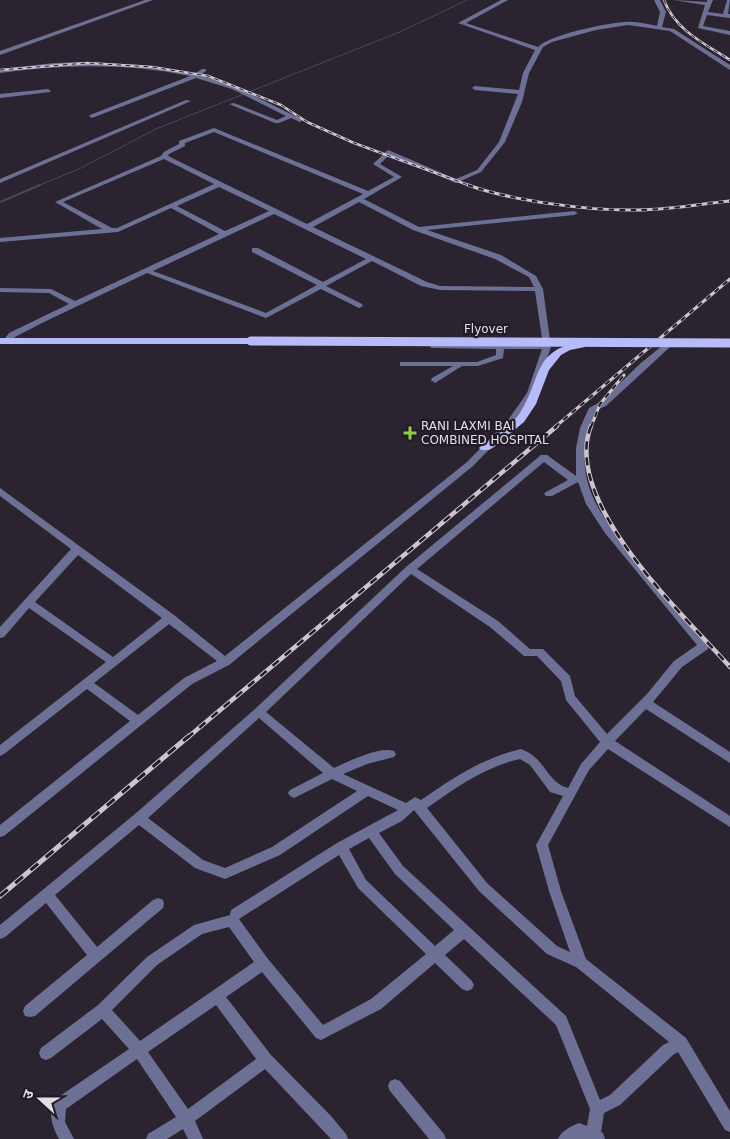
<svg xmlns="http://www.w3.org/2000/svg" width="730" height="1139" font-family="'DejaVu Sans','Noto Sans Devanagari',sans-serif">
<rect width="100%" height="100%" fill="#2c2330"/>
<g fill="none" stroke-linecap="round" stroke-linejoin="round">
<!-- stream-far1 -->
<path stroke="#444c5c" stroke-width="1" d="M37,186L79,169L156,129L402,31L467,0"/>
<!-- stream -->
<path stroke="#444c5c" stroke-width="2" d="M0,202L40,185"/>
<!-- minor -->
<path fill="#6d7095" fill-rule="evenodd" d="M145,0H153L0,55V51Z
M501,0H508L466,23L538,47C551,34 607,23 626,22C636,21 647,24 657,26L660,12L654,0H660L666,12L662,27L674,29L730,65V70L670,31L628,25L596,30L552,42L543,47L529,73L522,102L505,142L481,172L456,183L389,155L380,164L402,177L364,199L419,227L574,211L578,213L574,215L427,230L501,255L536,276L543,289L551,347L535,393L514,424L473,466L229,665L192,684L4,836L0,837V825L130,721L87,689L4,754L0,756V745L106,662L29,608L4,637L0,638V627L71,549L0,496V488L174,615L225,656L467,462L508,420L520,403L527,393L542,349H504L503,358L478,366H462L435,383L431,380L432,378L453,366H400V362H477L496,355V349L431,348L430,346L434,344L543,345L535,291L440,290L421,286L372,261L326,286L362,304L363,306L359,308L321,289L266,318L147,273L44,322L15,337L9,344H6L2,342L9,333L69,304L49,293L0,292V288L51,289L75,301L219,234L171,208L118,232L0,242V238L102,229L55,202L161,156L164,152L179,144V141L214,128L368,191L394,177L373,164L388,150L456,179L477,170L499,142L518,94L475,90L472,88L475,86L519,90L523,73L535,50L458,23ZM214,132L363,194L307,224L168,156L169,154L185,146V143ZM164,159L214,184L117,228H112L63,202ZM219,187L269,211L225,231L177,206ZM359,202L413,230L495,259L529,277L534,287L440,286L427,282L313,227ZM274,214L366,259L323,282L258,248H252V252L317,285L266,313L153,271ZM78,555L162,618L113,657L35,602ZM169,624L217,661L184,678L138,715L94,683Z
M673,0L707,2V0H713L708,12L723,14L727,0H730L728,14H730V18L707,15L703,26L730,31V35L698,28L705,5Z
M83,62L142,65L194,74L202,69H206V71L200,75L236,87L303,120L300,122L291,118L279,123H275L229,104L234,103L277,120L286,116L232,89L196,78L92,118L89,116L90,115L190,76C127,63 63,64 0,73V69L54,63Z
M48,89L51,91L50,92L0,98V94Z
M186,100L191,101L0,183V179Z
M663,345H666L670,347L606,406L597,410C569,469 592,506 630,552C647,573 665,593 682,614C691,624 702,634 709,646L708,649L682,667L653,702L730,752V763L646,709L615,741L730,816V827L608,749L589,770L548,845L561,891L586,959L686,1038L730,1111V1132L725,1130L678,1052L673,1055L620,1105L604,1113L601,1132L603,1133L605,1139H558C561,1131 571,1126 579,1123L587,1126L590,1109L556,1025L464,939L445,955L472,981L474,985L472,989L467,991L462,989L435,963L381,1009L321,1040L316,1038L262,972L226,997L271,1055L331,1116L346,1134L348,1139H331L265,1069L195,1121L203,1139H188L183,1129L167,1139H146L148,1134L176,1117L137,1059L66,1109L65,1122L74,1139H59C52,1126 48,1114 54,1100L129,1049L102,1019L51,1058L46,1060L41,1058L39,1053L41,1048L98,1005L147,957L194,925L230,915L231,910L337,843L398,810L368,796L280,855L225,879L195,868L139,825L55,895L97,947L153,900L158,898L163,900L164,904L163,908L35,1016L30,1017L25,1016L23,1011L25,1006L87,955L46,903L5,937L0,939V925L135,814L255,709L406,567L541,455H547L576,476V448L580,428L589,408L600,402L641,363ZM544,462L568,480L546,492L544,494L546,496H552L578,482L586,504L605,533L697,645L674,661L647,694L607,734L575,696L570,676L543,649H530L498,621L417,569ZM411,574L490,627L524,656H537L561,681L566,700L600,742L581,764L568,788C546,782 546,758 521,749C482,758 453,778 421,800L415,797L406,803L343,774L367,764L394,757L396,754L394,751C380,746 347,762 334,768L266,712ZM259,718L323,773L290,790L288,793L290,796L294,798L332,779L357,791L272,847L225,868L203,860L148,818ZM520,759L530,765L550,792L563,796L536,845L549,891L570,952L557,946L487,883L427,808C456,788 484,767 520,759ZM414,810L479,891L547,954L576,967L669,1042L663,1045L610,1095L600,1100L566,1016L403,866L379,833L402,821ZM369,838L395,874L454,930L435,946L366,880L349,849ZM339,855L358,888L426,954L371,999L323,1025L268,959L239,919ZM229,927L254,962L140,1041L112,1010L157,965L202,934ZM216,1005L256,1059L188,1109L148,1052Z
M395,1079L400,1081L444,1134L446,1139H429L390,1091L388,1086L390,1081Z"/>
<!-- major -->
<path fill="#b6bbf9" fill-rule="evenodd" d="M0,338H251L256,341L251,344H0Z
M581,342L586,345L585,347L570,350L561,355L549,370L536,404L524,422L494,447L489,450H481L479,448L481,446C495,437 510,427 520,413C542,379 532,350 581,342Z"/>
<defs>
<path id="rail-far3" d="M664,0C675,30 705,44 730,60
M0,70L87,63L152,67L208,76L281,105L307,122L354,143L471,186"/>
<path id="rail-far2" d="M468,185C512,201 591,211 638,210C669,210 700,204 730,201
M555,427L730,279
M591,427L600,404L624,375"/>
<path id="rail-far1" d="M591,426C561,502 684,615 730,667
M187,738L557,426"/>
<path id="rail" d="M0,896L189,736"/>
</defs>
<!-- rail-far3 casing -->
<use href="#rail-far3" stroke="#ccc5ce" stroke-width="2.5"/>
<!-- rail-far2 casing -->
<use href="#rail-far2" stroke="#ccc5ce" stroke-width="3"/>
<!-- rail-far1 casing -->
<use href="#rail-far1" stroke="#ccc5ce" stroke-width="4.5"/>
<!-- rail casing -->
<use href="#rail" stroke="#ccc5ce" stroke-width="5"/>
<!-- rail-far3 -->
<use href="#rail-far3" stroke="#221a26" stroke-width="1" stroke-dasharray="4.5" stroke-linecap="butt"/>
<!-- rail-far2 -->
<use href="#rail-far2" stroke="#221a26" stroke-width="2" stroke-dasharray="5.5" stroke-linecap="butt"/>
<!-- rail-far1 -->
<use href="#rail-far1" stroke="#221a26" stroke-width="2.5" stroke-dasharray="8" stroke-linecap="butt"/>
<!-- rail -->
<use href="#rail" stroke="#221a26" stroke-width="3" stroke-dasharray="10" stroke-linecap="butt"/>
<!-- major-bridge -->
<path stroke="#b6bbf9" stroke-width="9" d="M251,341L730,343"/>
</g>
<!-- markers -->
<path fill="#90cd41" stroke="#221a26" stroke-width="2" d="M407.5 425.5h5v5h5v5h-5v5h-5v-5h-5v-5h5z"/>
<g text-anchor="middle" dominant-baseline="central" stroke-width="4.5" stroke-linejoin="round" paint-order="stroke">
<!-- street labels -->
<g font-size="12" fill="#e3dde5" stroke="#221a26">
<text x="486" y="329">Flyover</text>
</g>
<!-- poi labels -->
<g font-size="12" fill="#e3dde5" stroke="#221a26" text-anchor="start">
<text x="421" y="426">RANI LAXMI BAI<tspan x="421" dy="14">COMBINED HOSPITAL</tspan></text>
</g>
</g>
<!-- north arrow -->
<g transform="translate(40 1099) rotate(291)" stroke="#221a26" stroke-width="4" paint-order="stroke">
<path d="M0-4L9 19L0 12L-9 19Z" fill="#e3dde5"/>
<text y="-8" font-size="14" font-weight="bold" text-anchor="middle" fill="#e3dde5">उ</text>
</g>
</svg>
